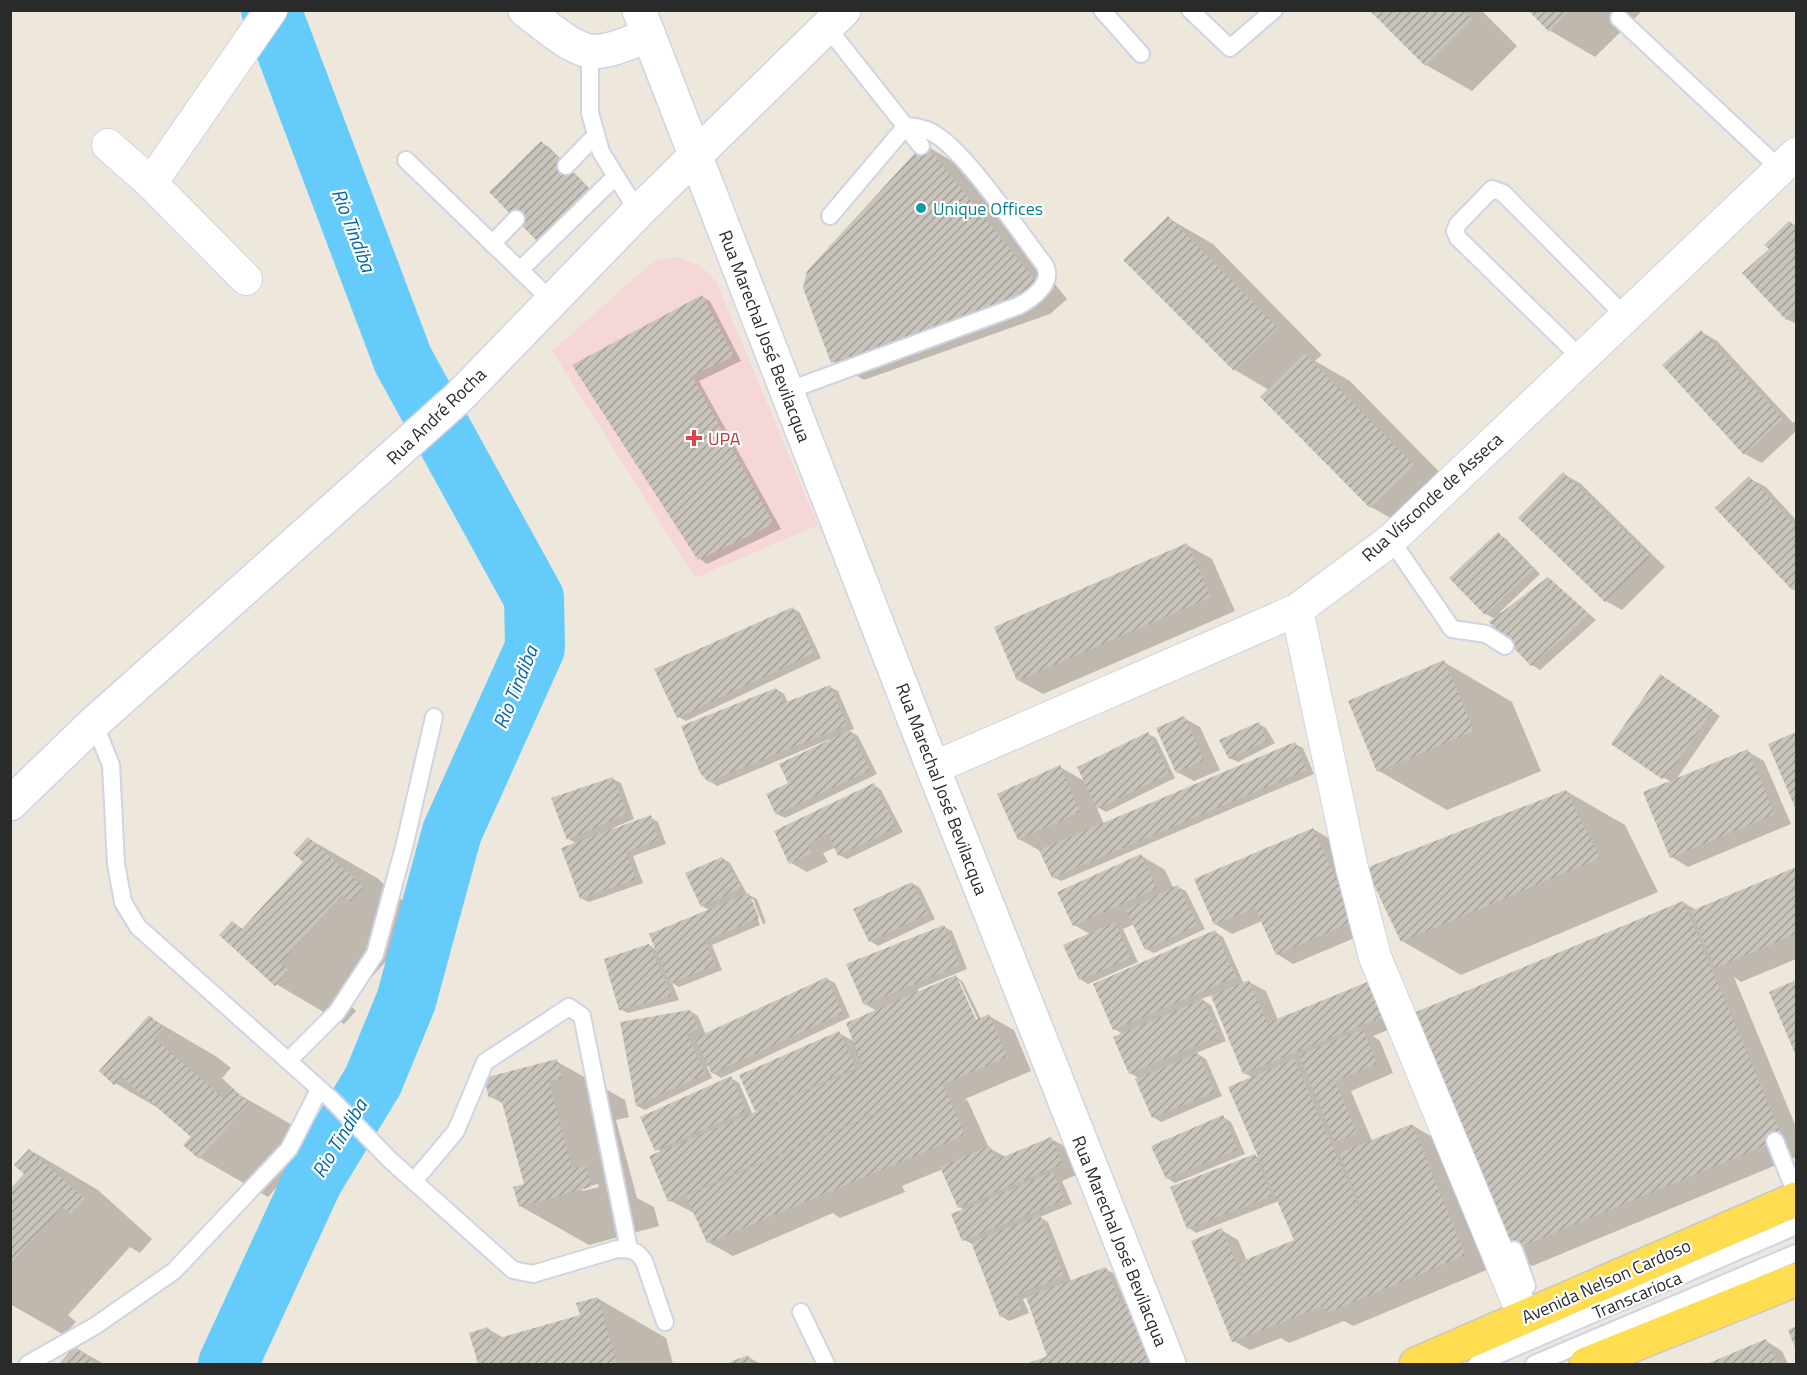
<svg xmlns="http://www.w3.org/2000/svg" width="1807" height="1375" font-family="'Titillium Web',sans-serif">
<defs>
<pattern id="building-hatch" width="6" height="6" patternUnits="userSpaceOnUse" patternTransform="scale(1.5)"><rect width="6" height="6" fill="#c9c4bb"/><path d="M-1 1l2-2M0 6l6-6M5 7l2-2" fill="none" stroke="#a39f98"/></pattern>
</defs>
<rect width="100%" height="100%" fill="#eee7db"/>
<!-- medical -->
<path fill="#f5d7d7" d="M677,257L701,266L716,281L818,525L695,578L552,351L655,260Z"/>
<!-- shadow -->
<path fill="#0003" fill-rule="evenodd" d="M1371,10H1481L1517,46L1472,91L1426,65Z
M1530,10H1643L1595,57L1549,30Z
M542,143L549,147L596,195L546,244L538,240Z
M925,145L957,164L1067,299L1050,314L864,380L832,361Z
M1168,218L1213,244L1322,355L1315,361L1350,381L1459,492L1417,533L1371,507L1262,397L1269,390L1235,370Z
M1790,222L1796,226V324L1787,319L1744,273L1771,249Z
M702,297L710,301L741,361L699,381L781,529L707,564L700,559L574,366Z
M1701,332L1717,341L1793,423L1796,420V431L1762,463L1745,454Z
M1563,474L1580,483L1665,567L1622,610L1606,601Z
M1749,478L1766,487L1796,520V591L1793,589Z
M1498,534L1506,539L1540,574L1500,612L1502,614L1549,578L1596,620L1540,670L1532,665L1491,622L1495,619L1486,614Z
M1187,545L1212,559L1235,611L1043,694L1018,680Z
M792,608L800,613L821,658L686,721L679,717Z
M1444,662L1512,702L1541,771L1447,810L1379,771Z
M1668,680L1720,716L1675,781L1747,751L1764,761L1791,824L1688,867L1672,857L1671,782L1663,777Z
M830,687L838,691L854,729L849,731L858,736L877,774L785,818L777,814L790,783L831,741L830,739L717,786L709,781L776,689L784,694L788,703Z
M1184,718L1200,727L1220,770L1194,781L1177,772Z
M1259,724L1266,728L1275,743L1238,762L1230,758Z
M1148,734L1156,738L1175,778L1106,812L1096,806L1104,824L1295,744L1303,748L1314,774L1061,881L1053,877L1042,852L1019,839L1060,767L1086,782Z
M1796,734V806L1770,745Z
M613,779L621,783L634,819L613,828L614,830L650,817L658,822L666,844L633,856L643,883L589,902L581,898L577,844L569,839Z
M874,785L881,790L903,832L847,859L839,855L836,847L823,853L828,862L807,872L791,863L776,832Z
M1566,791L1625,825L1658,892L1461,975L1402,941Z
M1313,829L1330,839L1371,931L1293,964L1277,954L1262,921L1232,934L1215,924Z
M309,839L377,878L432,927L419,940L410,935L348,1003L356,1011L344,1024L276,984L232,923L244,930L305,862Z
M1140,855L1165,870L1174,889L1178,887L1186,891L1205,929L1154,953L1146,949L1134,924L1123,929L1138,962L1088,984L1080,979L1090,934L1074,925Z
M722,858L730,863L747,894L757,899L766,923L763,924L753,899H750L760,925L712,945L722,970L679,987L672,983L679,1000L628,1013L620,1009L649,945L657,950L711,911L702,906Z
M1796,868V959L1741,982L1734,977L1796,1127V1157L1532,1266L1508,1252L1683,902L1696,910Z
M912,883L920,888L935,919L878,946L870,941Z
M944,927L952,931L967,969L918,989L919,993L956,977L963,982L981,1019L989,1016L1014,1030L1031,1071L965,1099L968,1101L989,1148L1006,1157L1051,1139L1068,1148L1079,1174L1062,1181L1072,1204L1040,1217L1048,1222L1071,1281L1105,1269L1113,1273L1126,1304L1171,1364H1029L1049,1356L1028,1297L1023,1299L1029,1313L1009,1321L1001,1316L973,1244L964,1240V1210L959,1207L943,1169L902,1186L905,1192L840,1218L833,1213L733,1256L708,1242L696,1214L669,1200L662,1153L657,1149L731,1078L739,1083L753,1115L760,1112L756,1110L839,1033L855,1042L877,1011L865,1004ZM957,981H960L981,1026L978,1027Z
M1215,932L1223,937L1244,984L1249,982L1266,991L1278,1020L1370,983L1400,1025L1373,1036L1380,1041L1393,1073L1351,1091L1372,1141L1412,1125L1437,1140L1489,1269L1353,1326L1344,1321L1289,1343L1281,1338L1250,1350L1234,1341L1221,1230L1238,1240L1247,1261L1296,1241L1279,1201L1196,1233L1189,1228L1254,1155L1261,1159L1253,1078L1244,1073L1212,995L1201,999L1211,1005L1226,1041L1196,1053L1206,1059L1222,1096L1161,1122L1153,1117L1140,1079L1130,1073L1123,1034L1114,1029Z
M827,979L835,983L850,1017L721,1078L713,1073L710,1065L707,1066L712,1078L645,1110L637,1106L622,1023L690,1011L698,1016L706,1035Z
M1796,982V1052L1771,993Z
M149,1017L217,1057L231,1068L222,1078L240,1095L301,1130L316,1143L268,1197L200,1158L193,1137L165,1112L115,1083Z
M556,1061L625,1100L629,1117L616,1120L637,1198L654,1207L659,1226L589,1245L520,1206L526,1185L504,1104L491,1097ZM598,1184L599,1187L582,1191V1188Z
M1223,1117L1231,1122L1245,1154L1175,1183L1167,1178Z
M30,1150L98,1190L152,1239L140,1253L130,1247L68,1315L76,1322L64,1335L10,1304V1191L26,1174Z
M597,1298L666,1338L673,1364H480L471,1334L488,1329L504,1338L582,1316Z
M1766,1341L1782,1351L1788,1364H1711Z
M76,1348L104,1364H65L63,1363Z
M748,1357L761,1364H729Z"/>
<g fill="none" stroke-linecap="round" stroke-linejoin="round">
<!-- river -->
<path stroke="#64cbfa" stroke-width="60" d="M228,1364L313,1180L373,1081L406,1001L452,832L535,648L534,598L403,360L271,10"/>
</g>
<!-- building -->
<path fill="url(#building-hatch)" d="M1369,10H1463L1472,19L1425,66Z
M1528,10H1570L1549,32Z
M541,141L590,190L537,241L489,192Z
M924,143L1035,280L1018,296L831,363L803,288L807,271Z
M1168,216L1278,328L1234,371L1123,260Z
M1789,221L1796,228V310L1786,320L1742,273L1769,249L1764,245Z
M702,295L734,356L692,376L774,524L698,560L572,365Z
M1701,330L1783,419L1744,455L1662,365Z
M1304,353L1414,465L1370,508L1260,397Z
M1563,472L1650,556L1605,602L1518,518Z
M1749,476L1796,526V586L1792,590L1715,508Z
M1498,532L1532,568L1536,567L1485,615L1449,578Z
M1187,543L1211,597L1017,681L994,627Z
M1548,577L1590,615L1531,666L1489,622Z
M793,607L814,653L677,718L654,669Z
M1444,660L1474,731L1377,772L1348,701Z
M1660,674L1713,710L1670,773L1662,779L1611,744Z
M830,685L847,725L708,782L700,773L681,726L776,688L784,703Z
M1184,716L1204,760L1176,773L1156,728Z
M1259,722L1267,741L1229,759L1219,740Z
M850,730L870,770L776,815L766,794L788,783L779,764Z
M1148,732L1169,774L1097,809L1077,767Z
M1796,732V810L1768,744Z
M1295,742L1307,770L1052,878L1039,850Z
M1748,749L1775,814L1670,858L1643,792Z
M1060,765L1080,812L1018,840L997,794Z
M613,777L627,814L567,840L551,798Z
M874,783L896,828L838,856L828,834L807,844L812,853L789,864L774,831Z
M1566,790L1600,858L1401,942L1366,868Z
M651,815L659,840L626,852L636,879L580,899L561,848Z
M1313,828L1355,921L1276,955L1255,908L1214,925L1194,879Z
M308,837L364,887L350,902L342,895L280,963L289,970L275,986L219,935L232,921L242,929L303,862L293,853Z
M1141,854L1157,888L1073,926L1057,892Z
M722,857L742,888L701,907L685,873Z
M1796,867V934L1715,968L1691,911Z
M912,882L928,914L869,942L853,909Z
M1178,885L1198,925L1145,950L1126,910Z
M749,893L759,918L705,941L715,965L670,984L649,934Z
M1683,901L1783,1138L1506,1253L1406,1016Z
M1115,922L1131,958L1079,980L1063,945Z
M944,925L960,965L864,1005L846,964Z
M1215,930L1236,977L1113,1030L1093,984Z
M649,944L672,996L619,1010L604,959Z
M956,975L976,1020L989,1014L1007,1057L668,1202L649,1156L863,1067L846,1023Z
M827,977L843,1013L712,1074L695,1038Z
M1249,980L1267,1023L1370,981L1384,1016L1243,1074L1211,996Z
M1796,980V1056L1769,992Z
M1203,999L1219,1036L1129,1074L1113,1037Z
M690,1010L699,1029L687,1034L705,1074L636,1106L620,1022Z
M149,1015L164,1028L154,1038L223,1098L232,1088L249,1103L199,1159L183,1145L191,1137L122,1077L114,1085L99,1071Z
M1363,1029L1377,1064L1335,1081L1357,1133L1335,1142L1299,1055Z
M839,1031L856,1068L755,1111L739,1075Z
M1198,1053L1215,1092L1152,1118L1135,1079Z
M557,1059L562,1078L549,1081L572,1169L586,1166L591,1187L519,1207L513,1187L524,1184L500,1095L489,1098L484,1078Z
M1294,1059L1379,1253L1339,1153L1412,1124L1465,1255L1327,1313L1323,1306L1232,1342L1191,1241L1222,1228L1255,1309L1238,1263L1294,1240L1228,1087Z
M731,1076L746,1111L655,1151L640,1117Z
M943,1085L965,1135L707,1243L686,1196Z
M1223,1115L1238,1150L1166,1179L1151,1146Z
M1051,1137L1063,1164L958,1208L940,1167L990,1146L996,1160Z
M29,1149L85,1199L71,1214L62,1207L10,1264V1189L24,1174L14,1165Z
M1255,1154L1272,1196L1187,1229L1170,1187Z
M1053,1172L1065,1200L962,1241L951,1214Z
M1040,1215L1064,1276L1016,1295L1022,1309L1000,1317L971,1242Z
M1106,1267L1121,1304L1128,1301L1149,1356L1146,1364H1026L1047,1356L1026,1297Z
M598,1297L617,1364H478L469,1333L488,1327L492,1340L580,1315L576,1303Z
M1796,1326V1350L1788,1330Z
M1766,1339L1777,1364H1707Z
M75,1346L96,1364L60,1363Z
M748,1355L752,1364H725Z"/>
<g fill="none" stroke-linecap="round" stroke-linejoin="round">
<defs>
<path id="lane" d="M1102,10L1141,54
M1190,10L1230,48L1274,10
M1619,18L1780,169
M827,27L921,146
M590,51V113L601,152L638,212
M406,160L552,301
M566,166L596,135
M492,244L516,219
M520,270L615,177
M1581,358L1458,238L1455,231L1458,224L1492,189L1503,193L1625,316
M787,391L1018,306C1034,298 1055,281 1044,264C1019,232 965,150 933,133C925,128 916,127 906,126L830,216
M1391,540L1452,629L1486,634L1505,646
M94,723L111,765L116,864L123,902L138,927L332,1100L390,1160L513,1270L533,1274L617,1249C630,1249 637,1250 644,1261L665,1322
M288,1061L337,1012L375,954L405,843L434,717
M1775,1141L1796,1194
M414,1181L456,1131L485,1062L569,1007L582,1016L629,1249
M1514,1250L1527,1286
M801,1312L826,1364
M28,1364L95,1326L174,1271L289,1149L319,1090
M1477,1364L1796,1226
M1534,1364L1796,1253"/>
<path id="street" d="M108,145L151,183L246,279
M151,183L271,10
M1297,610L1352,868L1375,957L1524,1317
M933,768L1297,610L1391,540L1796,154"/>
<path id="secondary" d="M525,10C543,23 567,46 589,51C608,54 632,41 649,35
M639,10L933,768L1169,1364
M10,804L94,723L458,398L638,212L844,10"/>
<path id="primary" d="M1416,1364L1796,1199
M1586,1364L1796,1280"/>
</defs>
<!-- lane casing -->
<use href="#lane" stroke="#d0d3e5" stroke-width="20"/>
<!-- street casing -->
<use href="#street" stroke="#d0d3e5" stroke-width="34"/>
<!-- secondary casing -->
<use href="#secondary" stroke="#d0d3e5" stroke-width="36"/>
<!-- primary casing -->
<use href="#primary" stroke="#c8c8c8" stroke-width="36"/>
<!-- lane -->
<use href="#lane" stroke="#fff" stroke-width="16"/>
<!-- street -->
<use href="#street" stroke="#fff" stroke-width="32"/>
<!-- secondary -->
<use href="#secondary" stroke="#fff" stroke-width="33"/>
<!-- primary -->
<use href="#primary" stroke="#fede50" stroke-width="33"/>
</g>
<!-- markers -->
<circle fill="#0f9aa8" stroke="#fff" stroke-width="2" cx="921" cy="208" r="6"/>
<path fill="#e0444e" stroke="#fff" stroke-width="2" d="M691 429h6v6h6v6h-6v6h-6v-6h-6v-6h6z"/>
<g text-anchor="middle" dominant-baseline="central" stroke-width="4.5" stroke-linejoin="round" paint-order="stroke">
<!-- culture labels -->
<g font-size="18" fill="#0d838f" stroke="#fff" text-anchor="start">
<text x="933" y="208">Unique Offices</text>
</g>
<!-- street labels -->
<g font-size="18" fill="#2a2a2a" stroke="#fff">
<text transform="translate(765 336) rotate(69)">Rua Marechal José Bevilacqua</text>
<text transform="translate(436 416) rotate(-44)">Rua André Rocha</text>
<text transform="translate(1432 497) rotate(-42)">Rua Visconde de Asseca</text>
<text transform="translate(942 789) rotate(69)">Rua Marechal José Bevilacqua</text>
<text transform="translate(1120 1241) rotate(68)">Rua Marechal José Bevilacqua</text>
<text transform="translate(1606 1281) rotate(-24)">Avenida Nelson Cardoso</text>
<text transform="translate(1637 1295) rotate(-23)">Transcarioca</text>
</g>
<!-- health labels -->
<g font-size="18" fill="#be3a42" stroke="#fff" text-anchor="start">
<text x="708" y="438">UPA</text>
</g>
<!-- water labels -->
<g font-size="20" font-style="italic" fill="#0166a8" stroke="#fff">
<text transform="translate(354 230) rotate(69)">Rio Tindiba</text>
<text transform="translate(515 687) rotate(-68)">Rio Tindiba</text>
<text transform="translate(339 1138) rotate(-59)">Rio Tindiba</text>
</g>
</g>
<!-- border -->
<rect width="1807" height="1375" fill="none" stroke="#2a2a2a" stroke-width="24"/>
</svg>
